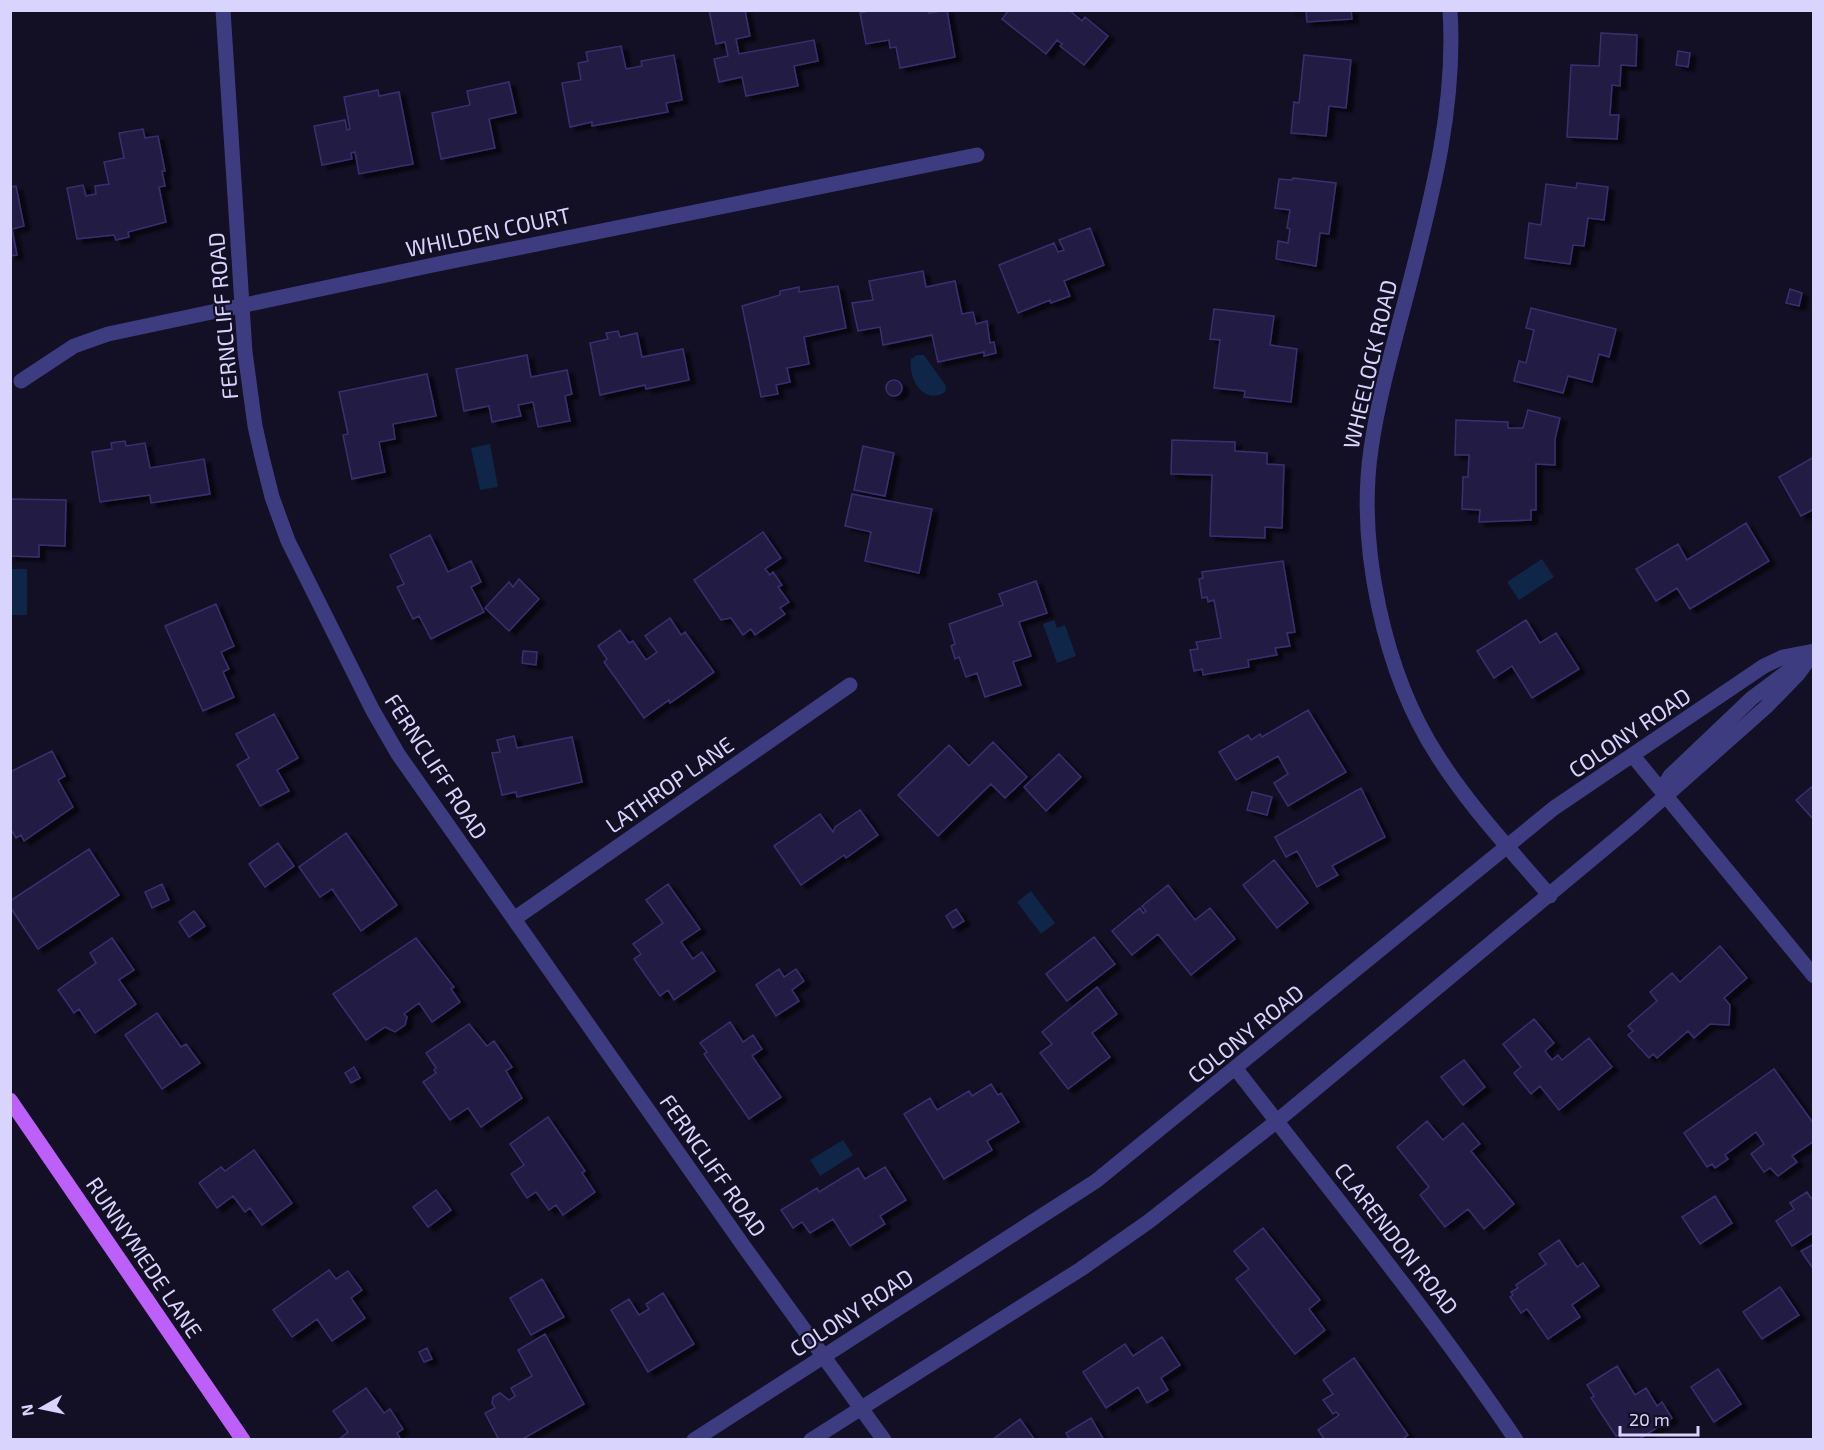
<svg xmlns="http://www.w3.org/2000/svg" width="1824" height="1450" font-family="'Exo 2',sans-serif">
<defs>
<filter id="shadow"><feDropShadow dx="6" dy="4" stdDeviation="1.5" flood-color="#0009"/></filter>
</defs>
<rect width="100%" height="100%" fill="#130f24"/>
<!-- water -->
<path fill="#102648" d="M917,355H924L946,386L945,392C923,406 908,378 911,359Z
M490,444L498,487L480,490L471,448Z
M1542,559L1554,577L1519,600L1507,582Z
M11,569H27V615H11Z
M1054,620L1057,628L1065,625L1076,656L1057,663L1043,624Z
M1031,891L1055,923L1041,934L1017,902Z
M843,1140L853,1155L820,1176L810,1160Z"/>
<!-- building -->
<path fill="#241c44" stroke="#3b2f6f" stroke-width="1.5" filter="url(#shadow)" d="M709,10H745L750,36L736,39L739,54L814,40L818,61L794,66L798,86L746,96L742,77L719,82L714,59L728,56L725,42L716,44Z
M873,10H929V13L947,10L955,57L900,68L896,47L890,48L889,40L866,44L860,13Z
M1009,10H1069L1082,21L1085,17L1108,36L1084,65L1060,46L1062,44L1057,40L1046,54L1002,19Z
M1289,10H1351L1352,19L1307,22L1306,11Z
M1601,33L1637,35L1636,66L1621,65L1620,86L1612,85L1610,115H1619L1617,139L1567,137L1571,65L1599,66Z
M621,46L626,69L642,66L641,61L674,55L682,100L666,103L668,112L592,126V122L570,127L562,83L581,80L578,63L588,61L586,52Z
M1678,51L1690,53L1688,67L1676,65Z
M1304,55L1351,60L1346,108L1329,106L1326,136L1291,133L1294,102L1299,103Z
M509,82L516,113L489,119L495,148L441,159L432,113L470,105L467,91Z
M378,90L379,96L399,92L413,164L359,174L355,152L351,153L352,159L322,165L314,126L345,120L347,130L350,129L344,97Z
M143,129L145,138L158,136L165,171H162L165,186L159,187L166,222L128,232L129,237L116,240L114,235L77,239L67,188L83,185L86,196L96,194L95,186L109,184L104,162L124,158L119,133Z
M1293,178L1336,183L1329,234L1320,233L1316,266L1276,259L1278,241L1288,243L1290,229L1287,228L1290,210L1275,208L1279,179L1292,180Z
M1577,183L1608,187L1604,220L1588,218L1584,246L1573,245L1570,264L1525,258L1529,223L1541,225L1546,184L1576,188Z
M16,186L24,226L12,229L17,255L10,256V187Z
M1090,228L1104,265L1064,281L1070,296L1051,303L1050,300L1018,313L999,265L1054,243L1058,252L1064,250L1059,240Z
M923,271L926,287L955,281L962,314L973,312L976,324L987,321L990,343L994,342L996,353L984,356V352L938,362L932,335L883,345L880,327L858,331L852,303L873,300L869,281Z
M838,286L846,328L804,337L809,364L787,368L790,382L776,385L778,394L761,397L742,306L780,295V291L799,287V292Z
M1790,289L1802,293L1799,306L1786,303Z
M1531,308L1616,329L1609,357L1599,354L1592,382L1568,376L1563,393L1514,381L1519,361L1526,363L1534,330L1526,328Z
M1214,309L1274,316L1270,345L1297,349L1291,402L1244,397L1245,391L1214,388L1220,340L1210,339Z
M618,331L620,337L637,333L642,357L683,349L689,380L646,389L645,385L600,395L590,343L608,339L606,333Z
M527,355L531,377L567,370L572,394L565,396L570,421L538,427L533,402L518,405L521,416L492,422L489,406L464,411L456,369Z
M427,374L436,416L393,424L395,439L379,442L385,472L352,479L343,435L348,434L339,392Z
M886 388a8 8 0 1 1 16 0a8 8 0 1 1-16 0Z
M1528,410L1560,418L1555,439V465L1536,464V510H1531V520L1479,522L1480,510L1462,509L1463,477H1468L1469,455H1455L1456,420L1508,422V428H1523Z
M1172,440L1235,442V451L1267,453V464L1284,465L1282,528L1265,527V538L1210,536L1212,475L1171,474Z
M125,441L126,446L145,443L150,468L204,459L210,494L151,503L150,495L100,502L92,452L112,449L111,443Z
M863,446L894,453L885,496L854,490Z
M1814,457V509L1801,516L1779,477Z
M852,494L932,509L919,573L865,561L871,532L845,526Z
M10,499L66,500L65,546L39,545V557L10,556Z
M1746,523L1769,561L1690,609L1677,588L1656,601L1636,569L1678,544L1687,560Z
M763,532L781,558L765,569L770,575L773,572L782,585L778,587L789,602L780,608L785,614L755,635L751,629L743,635L731,618L721,620L694,580Z
M430,535L448,572L471,561L481,582L471,587L484,612L431,639L419,616L413,619L397,587L404,584L390,555Z
M1283,561L1295,632L1287,633L1290,646L1275,648L1277,655L1248,660L1249,667L1203,675L1202,669L1194,671L1190,650L1198,649L1196,642L1221,638L1214,600L1208,602L1207,597L1202,598L1199,579L1203,578L1202,572Z
M519,579L539,599L509,631L485,608L509,582L513,587Z
M1036,581L1047,613L1019,622L1031,656L1013,662L1021,685L985,697L977,673L966,677L959,657L955,659L951,646L955,644L949,624L1003,605L999,594Z
M216,604L234,646L221,652L229,669L223,672L234,697L203,711L165,626Z
M670,618L681,635L685,632L714,672L670,703L669,700L644,718L604,662L607,659L598,646L620,630L629,643L633,641L646,660L657,652L645,636Z
M1526,620L1540,643L1556,633L1579,669L1532,698L1512,666L1494,678L1477,651Z
M523,651L537,652L536,665L522,663Z
M1308,710L1346,772L1288,806L1274,783L1288,774L1278,756L1236,780L1219,752L1248,735L1251,740L1260,734L1262,737Z
M274,714L298,758L277,770L289,791L260,806L237,765L249,758L236,734Z
M514,736L517,748L572,737L582,782L517,797L516,792L502,795L492,753L500,752L497,740Z
M993,742L1027,777L1005,798L991,784L938,836L898,795L949,745L969,766Z
M52,751L65,776L58,780L73,807L24,841L21,835L16,838L10,828V772Z
M1059,754L1081,777L1046,811L1024,787Z
M1814,785V820L1796,800Z
M1361,788L1385,837L1332,866L1338,875L1317,887L1297,851L1286,857L1275,837Z
M1252,792L1272,797L1267,815L1247,810Z
M860,810L878,835L846,858L844,855L801,885L774,846L820,814L833,832L835,827Z
M346,833L397,905L361,931L332,889L320,897L299,867Z
M278,843L294,866L265,887L249,864Z
M89,849L119,895L38,949L10,907V901Z
M1274,860L1308,903L1277,928L1243,885Z
M162,884L169,900L152,908L145,892Z
M668,884L700,929L681,942L693,959L702,952L715,971L674,1000L668,990L660,996L634,959L641,954L633,944L663,923L646,900Z
M1168,885L1195,920L1210,908L1235,939L1191,975L1158,934L1132,955L1112,931L1140,908L1143,913L1146,911L1142,906Z
M956,909L964,921L953,928L946,916Z
M194,911L205,926L189,937L179,922Z
M1094,937L1115,964L1067,1001L1046,974Z
M112,938L134,970L119,980L136,1004L95,1033L79,1009L74,1013L58,990L96,963L90,953Z
M416,938L454,987L451,989L460,1002L432,1022L419,1003L404,1014L407,1017L405,1025L395,1032L385,1027L366,1040L333,994Z
M1720,946L1747,978L1724,998L1730,1005L1729,1025L1710,1024L1694,1038L1688,1031L1657,1058L1653,1054L1649,1058L1628,1035L1633,1031L1628,1026L1657,1001L1650,992L1672,973L1680,982Z
M779,969L784,977L796,969L804,981L792,990L799,1001L776,1016L756,985Z
M1097,987L1117,1014L1092,1033L1110,1057L1068,1089L1040,1053L1052,1044L1042,1032Z
M157,1013L181,1047L186,1044L200,1063L162,1089L125,1035Z
M1534,1019L1554,1043L1545,1051L1552,1060L1558,1055L1562,1060L1589,1038L1612,1067L1559,1110L1540,1086L1531,1094L1514,1073L1521,1067L1503,1044Z
M730,1022L743,1042L753,1035L762,1049L752,1056L781,1097L749,1119L704,1054L707,1052L700,1043Z
M469,1024L487,1046L494,1041L512,1067L506,1071L522,1098L481,1127L468,1108L450,1120L423,1082L436,1073L434,1070L436,1068L426,1053Z
M1464,1060L1485,1087L1463,1105L1441,1077Z
M354,1067L360,1078L351,1083L345,1073Z
M1774,1069L1814,1124V1141L1792,1156L1797,1162L1778,1176L1770,1168L1764,1172L1751,1154L1764,1144L1756,1132L1725,1155L1728,1159L1715,1168L1712,1164L1707,1167L1684,1133Z
M991,1084L998,1095L1001,1093L1019,1122L987,1141L992,1150L944,1179L904,1114L930,1098L937,1110L969,1091L972,1096Z
M548,1117L585,1171L582,1173L595,1192L563,1215L556,1205L549,1210L536,1192L527,1198L511,1174L524,1165L510,1144Z
M1427,1121L1443,1140L1463,1123L1480,1144L1471,1151L1514,1204L1484,1229L1468,1209L1445,1227L1420,1195L1429,1187L1397,1147Z
M254,1150L292,1203L262,1225L250,1208L245,1212L233,1196L217,1208L199,1183L221,1167L225,1171Z
M885,1167L906,1200L880,1216L885,1224L850,1246L833,1219L810,1233L802,1222L793,1228L781,1210L817,1188L819,1192L858,1168L865,1179Z
M436,1190L451,1210L428,1227L413,1207Z
M1807,1192L1811,1198L1814,1197V1232L1792,1246L1776,1221L1794,1209L1790,1203Z
M1715,1196L1732,1223L1700,1244L1682,1217Z
M1263,1228L1320,1300L1309,1309L1325,1330L1295,1354L1236,1279L1249,1269L1234,1251Z
M1559,1240L1577,1267L1583,1263L1599,1286L1572,1305L1580,1317L1548,1339L1527,1309L1521,1313L1510,1297L1513,1295L1511,1292L1518,1288L1516,1285L1546,1264L1539,1254Z
M1814,1244V1270L1801,1251Z
M329,1270L336,1279L348,1271L362,1290L351,1298L365,1318L332,1341L317,1319L292,1337L273,1310Z
M542,1279L564,1317L531,1335L510,1298Z
M1780,1287L1799,1315L1762,1339L1743,1312Z
M663,1293L694,1344L648,1372L611,1310L629,1299L639,1315L649,1309L646,1304Z
M545,1334L584,1404L521,1440H499L485,1413L495,1408L492,1403L493,1397L500,1393L509,1400L515,1396L511,1388L532,1376L518,1350Z
M1162,1337L1180,1365L1161,1378L1168,1390L1147,1403L1138,1387L1106,1408L1083,1372L1125,1344L1133,1356Z
M427,1348L432,1359L424,1362L419,1352Z
M1354,1358L1408,1435L1401,1440H1325L1318,1430L1339,1415L1336,1412L1333,1414L1323,1400L1333,1394L1323,1380Z
M1617,1366L1635,1395L1646,1388L1657,1406L1662,1402L1672,1418L1638,1440H1622L1619,1435L1616,1436L1591,1398L1594,1396L1587,1385Z
M1718,1369L1741,1404L1714,1422L1691,1387Z
M366,1388L384,1413L390,1409L403,1429L397,1433L401,1440H338L348,1432L333,1411Z
M1091,1418L1104,1440H1070L1066,1433Z
M1020,1419L1035,1440H992Z"/>
<g fill="none" stroke-linecap="round" stroke-linejoin="round">
<!-- minor -->
<path stroke="#3e3c81" stroke-width="15" d="M223,10L245,352L255,426L262,457L272,497L288,541L372,709L398,754L745,1248L884,1440
M1450,10C1456,104 1433,193 1410,282C1396,337 1379,393 1371,449C1357,545 1384,673 1437,755C1469,806 1511,850 1550,896
M21,381L74,346L108,334L433,265L977,155
M1633,756L1814,976
M1666,795L1664,786L1670,776L1752,698L1804,659
M514,919L850,685
M1236,1069C1331,1192 1429,1311 1516,1440
M694,1440L1096,1181L1554,808L1764,666L1783,657L1814,651
M811,1440L1081,1269L1148,1222L1277,1121L1634,824L1766,707L1798,674L1814,652"/>
<!-- major -->
<path stroke="#bd5ff9" stroke-width="15" d="M10,1100L243,1440"/>
</g>
<g text-anchor="middle" dominant-baseline="central" stroke-width="4.5" stroke-linejoin="round" paint-order="stroke">
<!-- street labels -->
<g font-size="22" fill="#d8d4fd" stroke="#130f24">
<text transform="translate(488 231) rotate(-12)">WHILDEN COURT</text>
<text transform="translate(222 316) rotate(-95)">FERNCLIFF ROAD</text>
<text transform="translate(1369 364) rotate(-77)">WHEELOCK ROAD</text>
<text transform="translate(1629 732) rotate(-34)">COLONY ROAD</text>
<text transform="translate(437 766) rotate(57)">FERNCLIFF ROAD</text>
<text transform="translate(669 784) rotate(-35)">LATHROP LANE</text>
<text transform="translate(1245 1033) rotate(-39)">COLONY ROAD</text>
<text transform="translate(714 1165) rotate(55)">FERNCLIFF ROAD</text>
<text transform="translate(1397 1238) rotate(52)">CLARENDON ROAD</text>
<text transform="translate(145 1257) rotate(56)">RUNNYMEDE LANE</text>
<text transform="translate(851 1312) rotate(-33)">COLONY ROAD</text>
</g>
</g>
<!-- border -->
<rect width="1824" height="1450" fill="none" stroke="#d8d4fd" stroke-width="24"/>
<!-- north arrow -->
<g transform="translate(42 1408) rotate(261)" stroke="#130f24" stroke-width="4.5" paint-order="stroke">
<path d="M0-4.5L10 22L0 15L-10 22Z" fill="#d8d4fd"/>
<text y="-9" font-size="16" font-weight="bold" text-anchor="middle" fill="#d8d4fd">N</text>
</g>
<!-- scale -->
<path d="M1620 1426v9h78v-9" fill="none" stroke="#d8d4fd" stroke-width="3"/>
<text x="1629" y="1426" font-size="18" fill="#d8d4fd" stroke="#130f24" stroke-width="4.5" paint-order="stroke">20 m</text>
</svg>
